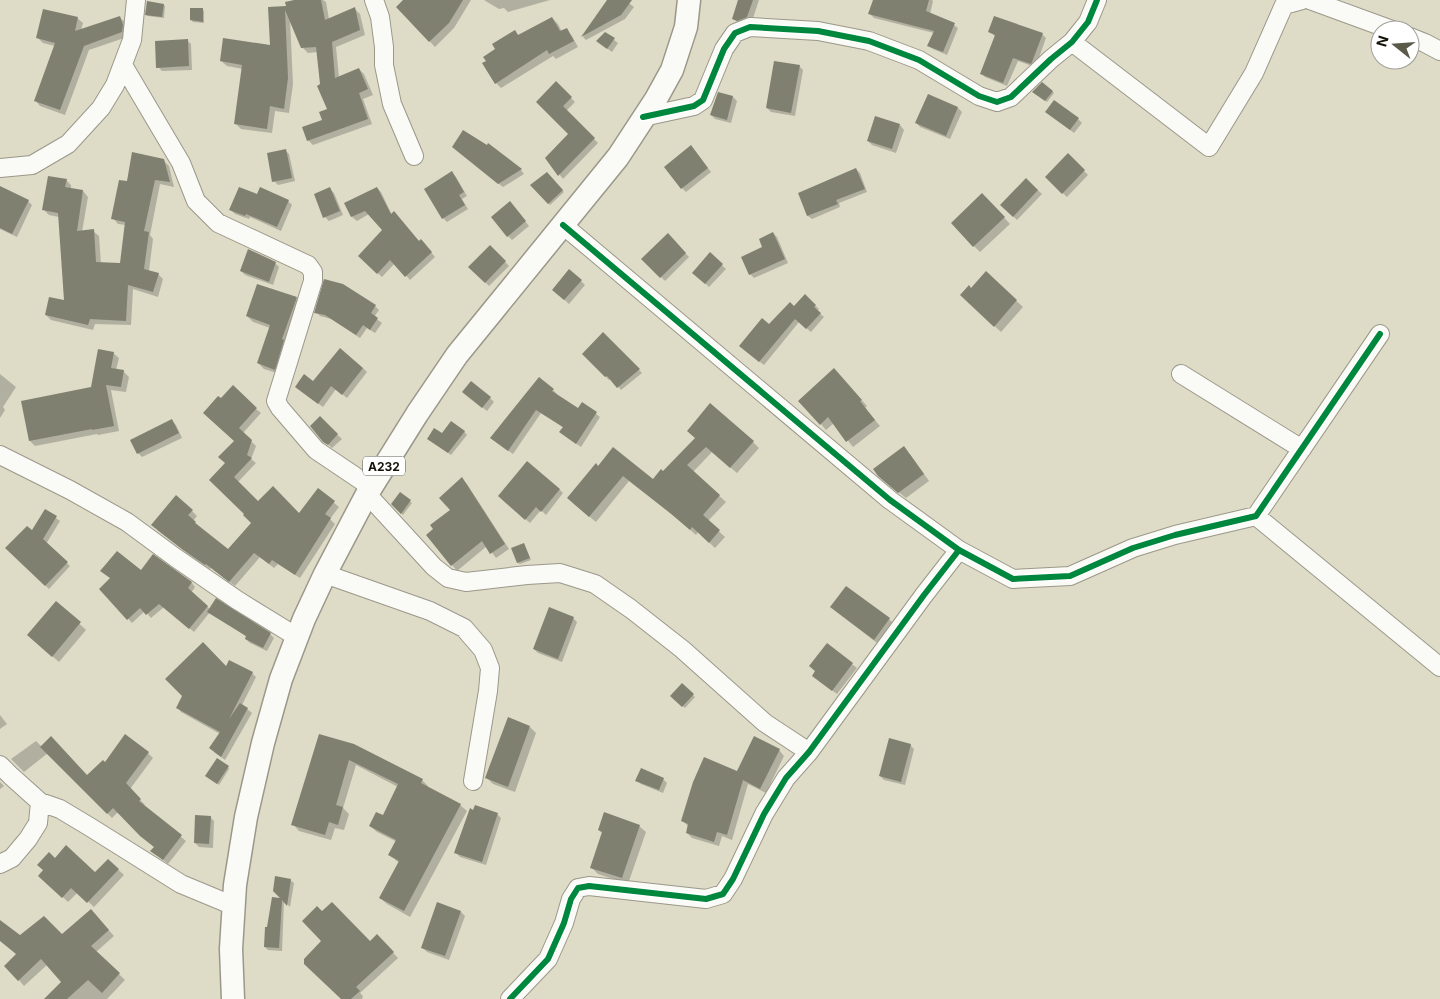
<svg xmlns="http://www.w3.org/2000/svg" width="1440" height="999" font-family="Inter,sans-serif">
<rect width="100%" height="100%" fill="#dedbc7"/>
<!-- shadow -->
<path fill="#0003" d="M298,0H323L326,2L329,19L355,9L360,14L365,35L336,47L339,77L359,69L364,74L373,95L363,99L372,124L313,145L308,140L323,121L329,110L321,85L318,52L308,53L302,47L290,19L293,84L289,113L275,111L272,133L241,129L236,124L243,69L227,66L221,61L271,46L269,8L288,7Z
M405,0H471L454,28L435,47L398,7Z
M484,0H550L508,12L504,8L499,9Z
M608,0H625L634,7L625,19L586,40L583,37Z
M740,0H759L752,21L739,23L734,19Z
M874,0H932L933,1L930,14L954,25L958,28L947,55L933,49L929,46L934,33L874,18L870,14Z
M163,5L165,6L164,18L148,16L146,15Z
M202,9L204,11V23L193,22L191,20Z
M119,17L125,22L128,31L127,37L89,50L65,115L40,106L35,100L55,46L43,43L38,38L77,18L83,23L81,30Z
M552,18L558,24L562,32L566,30L572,36L578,47L556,59L553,56L501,88L496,83L497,50L514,31L519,36Z
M990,32L1042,34L1046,38L1036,66L1035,67L1018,61L1007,86L985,77L981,73L996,37Z
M605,33L618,43L612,52L597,41Z
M187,40L191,44L192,70L162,71L158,67Z
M799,66L803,70L795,116L771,112L767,108Z
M556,83L575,102L566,111L598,143L563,179L547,158L569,134Z
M1042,84L1054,93L1047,102L1034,92Z
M928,96L958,108L962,112L950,139L920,127L916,122Z
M733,97L737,101L731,123L715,119L711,115Z
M1046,112L1078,119L1082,123L1074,133Z
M900,125L904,130L896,153L872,145L868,141Z
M489,145L521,170L524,174L503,187L458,151L487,147Z
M285,150L289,154L295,181L278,185L274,181Z
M695,151L711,172L686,192L682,188Z
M1068,155L1088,175L1067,197L1046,177Z
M163,160L169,166L174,187L160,184L150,235L153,239L149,271L158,274L163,279L158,297L133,289L131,325L95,324L93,330L51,320L46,315L65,301L59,217L49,215L44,210L66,180L71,185V189L83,191L88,197L82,232L93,231L99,236L101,264L121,265L126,225L118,224L113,218L128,183Z
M856,169L860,173L867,192L839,203L840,207L812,219L808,216L800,193Z
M452,173L456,177L467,196L462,199L468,209L447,222L443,218Z
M547,173L564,192L550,205L532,185Z
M1026,179L1042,194L1017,220L1002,205Z
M377,188L381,192L392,215L420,242L425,245L435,257L410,280L395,263L382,277L359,256L383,230L369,214L357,221L352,217L346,204Z
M330,189L334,193L343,215L329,221L325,217Z
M0,196L28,201L32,205L17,237L0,229Z
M257,196L288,201L292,205L281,231L250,217L249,219L235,214L231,210Z
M989,201L1010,224L980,252L974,246Z
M514,207L529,226L512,240L508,236Z
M773,233L777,237L788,263L754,278L750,274Z
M668,235L689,257L665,281L643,259Z
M490,246L509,266L489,286L470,267Z
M710,254L726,269L709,287L697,276Z
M275,263L279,267L273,285L245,275L241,271Z
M986,273L1023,307L1001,332L968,301L971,289Z
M581,281L585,285L569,304L557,293Z
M805,296L819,309L817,311L824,317L811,332L799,322L764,365L745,350L769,325L794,308Z
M296,298L302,304L280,374L264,369L258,363L270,328L253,322L247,316Z
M375,306L379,310L374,317L382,323L375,333L367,328L360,338L331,319L320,316L316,312Z
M603,334L642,373L621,390L611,378L609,380L583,354Z
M113,353L119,358L116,370L123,371L129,377L126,392L111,390L119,431L98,435L97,434L35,446L30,441L92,388Z
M363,368L367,372L347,398L336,389L323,407L301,391L314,383Z
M0,374L16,387L3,407L5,410L0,418Z
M840,376L867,406L865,408L880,426L853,447L834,423L826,430L821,424Z
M553,390L557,394L556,395L579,410L583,404L600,417L581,447L565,436L564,428L541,413L513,454L496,442Z
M468,396L490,398L494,402L487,411Z
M256,409L261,413L243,433L256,446L251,459L256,463L237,483L258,502L299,515L319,490L339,507L330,519L335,524L300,578L278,564L274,568L260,557L235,586L211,568L210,569L188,554L157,530L192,511L197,516L193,521L229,550L253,523L227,463L235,441L205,413Z
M320,418L342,439L332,448L324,441Z
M172,421L176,425L182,438L142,457L138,453Z
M464,431L467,435L451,455L429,439L442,435Z
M697,438L753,442L759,448L737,473L712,452L693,472L726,502L708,521L725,537L715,548L698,532L696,535L678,519L629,481L596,522L574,504L599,467L653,481L663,473Z
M910,454L929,481L906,498L886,482Z
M462,479L467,484L509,549L496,558L487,546L457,571L428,535L452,510Z
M559,489L563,493L546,515L541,510L530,523L503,500Z
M400,494L412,503L403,515L392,504Z
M45,510L60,521L46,544L70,566L49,589L7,548L32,532Z
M524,544L531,560L520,564L518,563Z
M153,556L192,583L195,587L191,593L210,609L270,634L274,638L267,651L250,643L246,639L247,637L210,612L194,632L164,607L151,618L145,611L132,623L101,589L141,572Z
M847,587L889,619L896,626L881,646L838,613L832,607Z
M56,602L86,630L59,662L35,641Z
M573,618L577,622L562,662L538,653L534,649Z
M827,645L857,668L837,694L817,679Z
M226,668L252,673L256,677L242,705L252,713L225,760L214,752L220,734L181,712L178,708L184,696Z
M682,684L695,697L685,708L672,696Z
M0,715L7,724L0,729Z
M530,727L536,733L515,792L493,784L487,778Z
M319,736L422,780L428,786V788L460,805L467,811L410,917L387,904L380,898L399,863L390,855L397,842L377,832L370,826L384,817L398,787L356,765L343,808L349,814L344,830L335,828L331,840L299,831L293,824Z
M36,741L42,747L88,777L105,764L148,753L153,758L130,789L145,805L143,806L186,841L168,864L152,851L155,847L118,812L112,818L48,753L24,772L11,759Z
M910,745L914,749L905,785L884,780L880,776Z
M779,750L784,756L766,793L748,784L732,840L722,836L719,846L692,838L687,833L688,826L683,821L737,773Z
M228,767L229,769L219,785L208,777Z
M663,779L667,783L663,793L641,784L637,780Z
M0,782L4,786L0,789Z
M497,814L501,818L486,865L460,857L456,853Z
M210,817L214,821L213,848L199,847L195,843Z
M639,826L646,832L628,884L598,874L591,867L603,834L599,830Z
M55,860L96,874L108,860L124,875L94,907L78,892L68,902L40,875Z
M290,880L294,883L290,907L284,901L282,951L268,950L265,947L273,899L283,900Z
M438,904L461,912L465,916L449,960L427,952L423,948Z
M97,917L114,936L96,952L125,980L107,999H45L63,982L48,964L24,986L19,980L17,954L0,940V921L20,937L62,936Z
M377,936L398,958L360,993L363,996L362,999H343L323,941L370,942Z"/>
<!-- building -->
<path fill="#808071" d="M294,0H321L325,20L355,7L360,30L332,42L335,78L359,68L368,89L359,93L368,119L307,141L302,127L322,120L319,112L327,109L317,86L320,84L316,47L301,48L285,10L288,78L284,109L270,106L267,129L234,124L242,65L220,61L223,38L270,45L268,7L286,6L285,2Z
M403,0H463L449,23L429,42L396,7Z
M607,0H632L621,15L581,37Z
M738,0H753L747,17L737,21L732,19Z
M873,0H929L926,11L955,23L943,52L927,46L934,31L868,14Z
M147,1L164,4L162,17L145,15Z
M190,8H203V22L190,20Z
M43,9L78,17L75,31L120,16L123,25L122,32L84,46L60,110L34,101L55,43L36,38Z
M994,16L1043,33L1032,62L1031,64L1013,58L1003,83L980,74L995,35L988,32Z
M552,17L560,31L567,28L574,41L549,54L547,50L495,84L482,63L486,61L483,57L495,49L492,44L515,30L518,35Z
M605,32L615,38L607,49L596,41Z
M188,39L189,66L156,68L155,41Z
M774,61L800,65L791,113L766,108Z
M556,81L572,97L563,106L595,138L558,176L545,158L568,134L536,102Z
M1042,82L1053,91L1045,101L1032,92Z
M718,92L733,96L727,120L710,115Z
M928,94L958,107L946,136L915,123Z
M1054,100L1079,118L1070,130L1045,112Z
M875,116L900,124L892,149L867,141Z
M463,130L487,145L488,143L522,169L498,184L452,147Z
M691,145L708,168L681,189L664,167Z
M286,149L292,178L272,182L267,153Z
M132,152L164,159L170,182L155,180L144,231L149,232L144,269L159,273L153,292L128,285L126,321L90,319L88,325L45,315L49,297L64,300L58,213L42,210L48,176L67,179L65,187L83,190L77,231L94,229L96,262L120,263L125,222L111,219L119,180L127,181Z
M1068,153L1085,170L1062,194L1045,177Z
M856,168L865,189L836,200L838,204L807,216L798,193Z
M452,171L464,192L459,195L465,205L442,219L424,189Z
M547,172L563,190L548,204L530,185Z
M1026,178L1038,190L1013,217L1000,205Z
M0,186L29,200L12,234L0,228Z
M239,187L257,194L260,187L289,200L277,227L246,214L245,216L229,210Z
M330,187L340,211L323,218L314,194Z
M377,187L391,214L394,211L419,241L421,239L432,252L405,277L390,260L377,274L358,256L382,230L365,211L351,217L344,203Z
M982,193L1005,217L973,247L951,223Z
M510,201L526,221L507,237L491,217Z
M773,232L785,259L749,275L741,257L762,247L759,239Z
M668,233L686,253L660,278L641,259Z
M490,245L506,261L485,283L468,267Z
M248,249L276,262L269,282L240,271Z
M710,252L723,264L705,284L692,273Z
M569,269L582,280L564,300L552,290Z
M986,271L1017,300L994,327L960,295L969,285L971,288Z
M324,279L343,284L376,305L371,313L378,318L370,330L363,325L356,335L325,315L314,313Z
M257,284L297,297L282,339L284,340L275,370L257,363L270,325L246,316Z
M805,294L816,305L814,307L821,313L806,329L795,319L759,362L739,346L762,318L769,324L790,302L794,306Z
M603,332L640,369L617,388L607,376L605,377L582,354Z
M340,348L363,368L342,395L331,386L318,404L295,387L304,374L313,381Z
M98,349L114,352L111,368L124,370L121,387L106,385L114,426L92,430V429L29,441L21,401L91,387Z
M834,368L862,400L860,401L875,420L846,442L828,417L820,425L798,401Z
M539,377L554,389L552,391L578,408L582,402L597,412L576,444L559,432L563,427L536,410L508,451L490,438Z
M471,381L491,397L482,408L462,392Z
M233,385L257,408L239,428L252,440L247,455L252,458L234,477L258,501L273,486L299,513L318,488L335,501L325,514L331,518L295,575L272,560L269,564L254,553L229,582L206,564L205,565L182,549L151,525L176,495L193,510L188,515L196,522L195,523L228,549L251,523L243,515L244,514L209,480L225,463L218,457L234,441L203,413L218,396L221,398Z
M710,403L754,441L730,468L706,447L687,465L720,495L703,515L720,530L709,543L692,527L690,530L670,513L623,476L589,517L567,498L596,463L598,466L613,447L653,479L661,469L663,471L695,438L687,431Z
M320,416L338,434L328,445L323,442L310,426Z
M172,419L179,433L137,454L130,440Z
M451,421L465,431L448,453L427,439L434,428L442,433Z
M904,446L924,474L898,493L878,476L873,469Z
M527,461L560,489L541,512L536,507L525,520L498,496Z
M462,477L505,544L490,554L482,541L451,566L426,535L433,529L430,525L450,510L439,498Z
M400,492L411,500L401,514L391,504Z
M45,509L57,516L43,539L68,562L45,586L5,548L27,526L32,530Z
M524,543L530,558L517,563L511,548Z
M117,551L141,570L153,554L192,582L188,588L208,606L189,629L159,604L146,615L140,608L127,620L99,589L110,578L100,571Z
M846,586L890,618L874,640L830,607Z
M216,598L271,633L263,648L245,639L246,636L207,612Z
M56,601L81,622L52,657L27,635Z
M549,607L574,617L558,659L533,649Z
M203,642L226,666L229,660L253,672L229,719L240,703L248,708L221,757L209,748L220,732L176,708L182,696L165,679Z
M827,643L853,663L832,691L812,676L815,671L809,666Z
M682,683L694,694L682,707L670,696Z
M508,717L530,726L508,787L485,778Z
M125,734L149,752L126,783L141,799L139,801L182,835L163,860L150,851L154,847L140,836L113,808L107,814L40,747L51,736L87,775L103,760L105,762Z
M319,734L354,744L423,779L421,783L461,804L404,911L379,898L399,861L388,855L396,840L369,826L376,812L383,815L398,784L349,760L336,805L343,807L338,825L329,822L325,835L291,825Z
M754,736L780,749L760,789L743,780L727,835L717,832L714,842L686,833L688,824L681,821L693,782L704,757L737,771Z
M889,738L911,744L901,782L879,776Z
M217,758L229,766L217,784L205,776Z
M641,768L664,778L659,790L635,781Z
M475,805L498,813L482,862L454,853L470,808L473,810Z
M604,812L640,825L622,878L590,868L602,832L598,830Z
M195,815L211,816L209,844L194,843Z
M66,845L95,872L108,859L119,869L87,903L71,888L62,898L38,876L43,870L37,865L49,852L55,858Z
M275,876L291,879L287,906L282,900L279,948L264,947L265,927H267L272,897L280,898L273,891Z
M332,902L370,941L377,934L394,952L356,987L360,991L351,999H341L304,964V959L321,941L302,921L317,906L322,911Z
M437,902L461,911L445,956L421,948Z
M91,909L109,930L91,946L120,973L102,993L88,980L67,999H44L61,982L41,959L18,981L4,966L16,954L0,941V920L20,935L44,916L62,934Z"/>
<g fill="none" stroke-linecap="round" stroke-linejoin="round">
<defs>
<path id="minor" d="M374,0L380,17L384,47V65L392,104L414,156
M1310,0L1392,30
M1410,37L1425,43L1440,51
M1072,42L1209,147L1254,73L1284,5L1302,0
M123,65L181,163L196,201L218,223L308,265L313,272V281L276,401L280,408L316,450L371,487
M643,117L694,106L703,100L724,49L735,33L750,27L818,31L869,41L919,60L979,96L997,102L1011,97L1051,59L1072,42L1088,22L1097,0
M0,168L32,165L68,144L101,108L115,85L132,40L136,0
M563,225L890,500L959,550L1013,579L1070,576L1133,548L1175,535L1256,516L1380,334
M1181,374L1302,449
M0,455L70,490L127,522L176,558L237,600L297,637
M367,494L434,567L448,578L466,582L527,575L560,573L595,584L631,609L682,649L765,723L809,752
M1256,516L1440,667
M325,574L430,611L464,628L483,650L490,668L488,691L473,781
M0,765L11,776L40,802L38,823L28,839L12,858L0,864
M40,802L60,809L90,827L181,884L234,906
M510,999L548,959L564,923L571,899L578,888L589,886L706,899L723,894L733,879L764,814L786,778L809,752L924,595L959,550"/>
<path id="major" d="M233,999L231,949L235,885L246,817L263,743L281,679L304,619L325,574L367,494L417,414L457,355L618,157L656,99L672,70L686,27L689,0"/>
</defs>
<!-- minor casing -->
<use href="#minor" stroke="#9b9889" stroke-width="20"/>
<!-- major casing -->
<use href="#major" stroke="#9b9889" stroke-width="25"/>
<!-- minor -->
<use href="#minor" stroke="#fafaf7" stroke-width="18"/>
<!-- major -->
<use href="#major" stroke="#fafaf7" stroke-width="22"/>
<defs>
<path id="cycleway" d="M643,117L694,106L703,100L724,49L735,33L750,27L818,31L869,41L919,60L979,96L997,102L1011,97L1051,59L1072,42L1088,22L1097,0
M563,225L890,500L959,550L1013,579L1070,576L1133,548L1175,535L1256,516L1380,334
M510,999L548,959L564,923L571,899L578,888L589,886L706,899L723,894L733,879L764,814L786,778L809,752L924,595L959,550"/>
</defs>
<!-- cycleway casing -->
<use href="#cycleway" stroke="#fff" stroke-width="9"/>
<!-- cycleway -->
<use href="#cycleway" stroke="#00873e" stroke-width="6"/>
</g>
<g text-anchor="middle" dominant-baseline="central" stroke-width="5" stroke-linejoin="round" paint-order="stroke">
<!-- shield labels -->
<rect fill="#fff" stroke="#5b5a51" stroke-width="1" x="363" y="456.5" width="42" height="19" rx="4"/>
<g font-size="12" font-weight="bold" fill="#151307">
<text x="384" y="466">A232</text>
</g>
</g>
<!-- north arrow -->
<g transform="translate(1395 45) rotate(287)"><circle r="24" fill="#ffffff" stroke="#a1a19c"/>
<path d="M0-4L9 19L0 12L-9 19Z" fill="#5b594a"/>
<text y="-8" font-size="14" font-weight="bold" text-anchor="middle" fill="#151307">N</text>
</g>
</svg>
